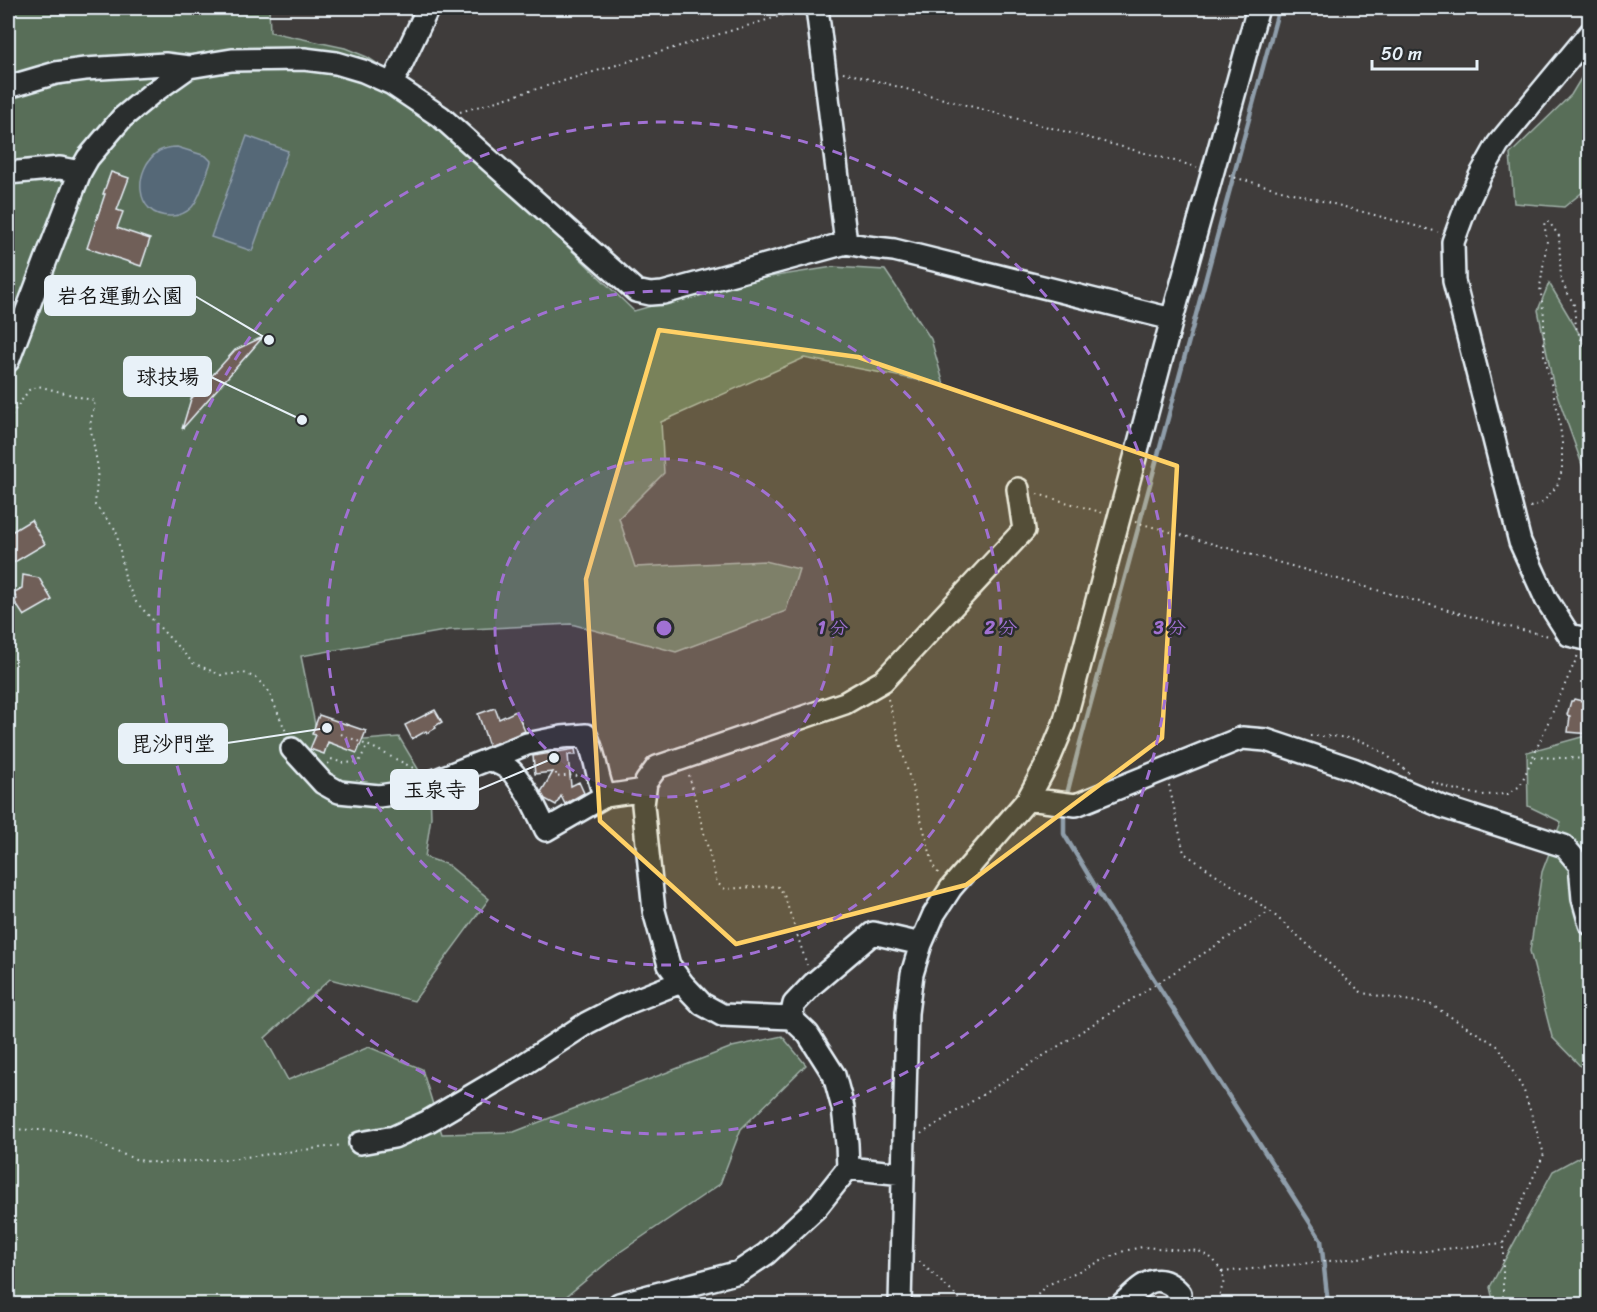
<svg xmlns="http://www.w3.org/2000/svg" width="1597" height="1312" font-family="Sriracha,'Klee One',sans-serif">
<rect width="100%" height="100%" fill="#3f3c3b"/>
<filter id="ink" filterUnits="userSpaceOnUse"><feTurbulence type="fractalNoise" baseFrequency=".0167" numOctaves="2"/><feDisplacementMap in="SourceGraphic" scale="12" xChannelSelector="R" yChannelSelector="G"/><feConvolveMatrix kernelMatrix="1 2 1 2 8 2 1 2 1" color-interpolation-filters="sRGB"/></filter>
<g filter="url(#ink)">
<!-- green -->
<path fill="#586e59" stroke="#a0b0a8" stroke-width="1.5" d="M8,8H269L270,32L345,48L367,57L384,68L634,311L737,282L833,267L885,270L931,339L944,385L804,358L661,422L664,473L619,518L635,567L765,561L799,569L786,611L676,652L571,624L450,630L301,656L319,744L399,737L430,789L431,817L425,857L448,865L489,899L414,1001L330,979L265,1038L288,1080L369,1047L422,1069L442,1134L514,1132L732,1047L782,1036L806,1065L741,1129L720,1184L620,1252L557,1304H457L449,1301L446,1304H8Z
M1589,65V187L1564,207L1514,203L1510,154L1571,95Z
M1549,283L1589,350V484L1553,383L1538,310Z
M1589,735V1075L1552,1037L1530,951L1542,872L1561,822L1528,806L1527,752Z
M1589,1142V1304H1494L1490,1287L1553,1171L1583,1155Z"/>
<!-- water -->
<path fill="#546777" stroke="#8f9eab" stroke-width="1.5" d="M247,136L288,151L252,251L211,237Z
M177,147L206,156L211,161L210,165C205,178 201,197 192,207C186,213 178,216 171,216C133,217 133,168 159,151C165,148 171,147 177,147Z"/>
<g fill="none" stroke-linecap="round" stroke-linejoin="round">
<!-- stream -->
<path stroke="#8f9eab" stroke-width="4.5" d="M1066,798L1080,743L1279,8
M1064,809V834L1104,901L1321,1240L1328,1304"/>
</g>
<!-- building -->
<path fill="#705e58" stroke="#e8f1f8" stroke-width="1.5" d="M111,172L129,178L117,210L123,212L117,228L150,239L141,266L87,248L105,194H103Z
M263,337L182,429L191,399L235,350Z
M31,520L45,544L8,566V534Z
M23,575L39,578L52,600L24,616L14,601L17,599L13,593L22,588Z
M1574,699L1590,703V734L1568,732L1570,716L1567,715L1571,701H1573Z
M495,708L499,719L516,711L525,731L489,746L478,714Z
M435,710L442,722L435,726L436,728L427,733L426,731L412,739L405,725Z
M319,715L366,731L357,753L328,742L324,754L310,749L316,735L312,734Z
M575,749L576,755H568L571,786L579,782L584,793L565,804L561,796L556,805L545,799L541,792L553,772L535,774L533,756Z"/>
<g fill="none" stroke-linecap="round" stroke-linejoin="round">
<defs>
<path id="minor" d="M817,8L846,243
M1590,33L1498,144L1480,176L1467,204L1453,242L1454,281L1520,542L1546,599L1569,635L1590,640
M392,84L428,8
M8,87L56,73L85,69L165,64L189,67L232,60L304,59L336,63L363,71L392,84L441,117L636,291L650,294L663,293L846,243L867,247L894,250L1172,319
M8,173L60,168L80,172
M8,361L49,252L80,172L88,158L122,118L151,94L189,67
M292,749L323,783L339,792L379,796L406,792L527,744L562,737L586,735C596,754 596,777 605,796L645,790
M489,759C497,763 508,766 514,774C527,789 537,811 546,830L605,796
M1028,799L1076,805L1242,738L1266,740L1353,769L1443,807L1564,846L1580,865L1583,899L1590,924
M791,1018L794,1004L813,984L873,933L921,944
M360,1143L394,1137L427,1122L520,1067L587,1023L620,1006L681,982
M903,1174L848,1168L847,1144L843,1108L834,1075L808,1034L791,1018L722,1015L702,1004L683,984L669,965L654,911L643,805L646,782L657,767L845,703L883,681L1024,530L1018,489
M619,1304L739,1272L766,1254L817,1207L848,1168
M900,1304L907,1013L912,974L921,944L934,914L951,888L1028,799L1048,762L1064,724L1172,319L1258,8
M1122,1304C1141,1287 1156,1267 1180,1293L1179,1304"/>
</defs>
<!-- minor casing -->
<use href="#minor" stroke="#e8f1f8" stroke-width="26"/>
<!-- path -->
<path stroke="#e8f1f8" stroke-width="2" stroke-dasharray="1.5 4.5" stroke-linecap="butt" d="M843,72L1197,167
M460,112L800,10
M1229,176L1438,232
M8,420L29,390L38,386L95,401L90,425L98,468L95,505L116,530L126,582L136,602L193,663L221,675L244,673L256,678L268,690L287,734
M1037,494L1104,513
M1530,507L1543,502L1557,486L1562,470V441L1558,412L1544,355V316L1540,287L1547,241L1544,222H1549L1559,236L1561,280L1574,305L1576,327L1583,344L1590,354
M1135,522L1505,626L1549,636
M888,699L934,867L939,874
M341,734L374,748L417,770
M1310,736C1329,736 1349,736 1366,743C1381,750 1396,762 1409,773
M1535,757L1590,759
M328,764L331,759L343,763L359,762L367,746
M556,773V777L574,775L580,777
M689,775L717,883L725,889L769,886L779,887L784,895L807,965
M1431,781L1452,789L1481,795L1508,794L1520,786L1578,655
M1169,785L1184,853L1270,911L1362,993L1430,1004L1499,1047L1524,1091L1544,1154L1503,1243V1304
M8,1129L65,1131L87,1138L114,1151L138,1160L159,1163L230,1159L343,1145
M921,1134L1270,911
M919,1261L965,1304
M1222,1272L1503,1243
M1030,1304L1045,1286L1124,1251L1142,1247L1199,1251L1213,1259L1222,1272L1224,1281L1217,1304"/>
<!-- minor -->
<use href="#minor" stroke="#2a2d2e" stroke-width="21"/>
</g>
</g>
<!-- marked area -->
<path fill="#ffd166" fill-opacity="0.2" stroke="#ffd166" stroke-width="4.5" stroke-linejoin="round" d="M659,330L858,357L1177,466L1162,738L966,885L736,944L600,821L586,579Z"/>
<!-- distance rings -->
<circle cx="664" cy="628" r="169" fill="#a171d3" fill-opacity=".12"/>
<g fill="none" stroke="#a171d3" stroke-width="3" stroke-dasharray="10 8">
<circle cx="664" cy="628" r="169"/>
<circle cx="664" cy="628" r="337"/>
<circle cx="664" cy="628" r="506"/>
</g>
<circle cx="664" cy="628" r="9" fill="#a171d3" stroke="#2a2d2e" stroke-width="3"/>
<g font-size="18" text-anchor="middle" font-weight="bold" fill="#a171d3" stroke="#2a2d2e" stroke-width="5" stroke-linejoin="round" paint-order="stroke">
<text x="833" y="634">1 分</text>
<text x="1001" y="634">2 分</text>
<text x="1170" y="634">3 分</text>
</g>
<!-- callouts -->
<path fill="none" stroke="#e8f1f8" stroke-width="2" d="M269 340L195 296M302 420L211 377M327 728L227 743M554 758L478 790"/>
<g fill="#e8f1f8" stroke="#2a2d2e" stroke-width="2">
<circle cx="269" cy="340" r="6"/>
<circle cx="302" cy="420" r="6"/>
<circle cx="327" cy="728" r="6"/>
<circle cx="554" cy="758" r="6"/>
</g>
<g fill="#e8f1f8" stroke="#e8f1f8" stroke-width="2">
<rect x="45" y="276" width="150" height="39" rx="6"/>
<rect x="124" y="357" width="87" height="39" rx="6"/>
<rect x="119" y="724" width="108" height="39" rx="6"/>
<rect x="391" y="770" width="87" height="39" rx="6"/>
</g>
<g font-size="21" text-anchor="middle" font-weight="bold" fill="#111">
<text x="120" y="303">岩名運動公園</text>
<text x="168" y="384">球技場</text>
<text x="173" y="751">毘沙門堂</text>
<text x="435" y="797">玉泉寺</text>
</g>
<!-- margin -->
<rect width="1597" height="1312" fill="none" stroke="#2a2d2e" stroke-width="30"/>
<rect x="15" y="15" width="1567" height="1282" fill="none" stroke="#e8f1f8" stroke-width="2" filter="url(#ink)"/>
<!-- scale -->
<path d="M1372 60v9h105v-9" fill="none" stroke="#e8f1f8" stroke-width="3"/>
<text x="1381" y="60" font-size="18" fill="#e8f1f8" stroke="#2a2d2e" stroke-width="4.5" paint-order="stroke">50 m</text>
</svg>
